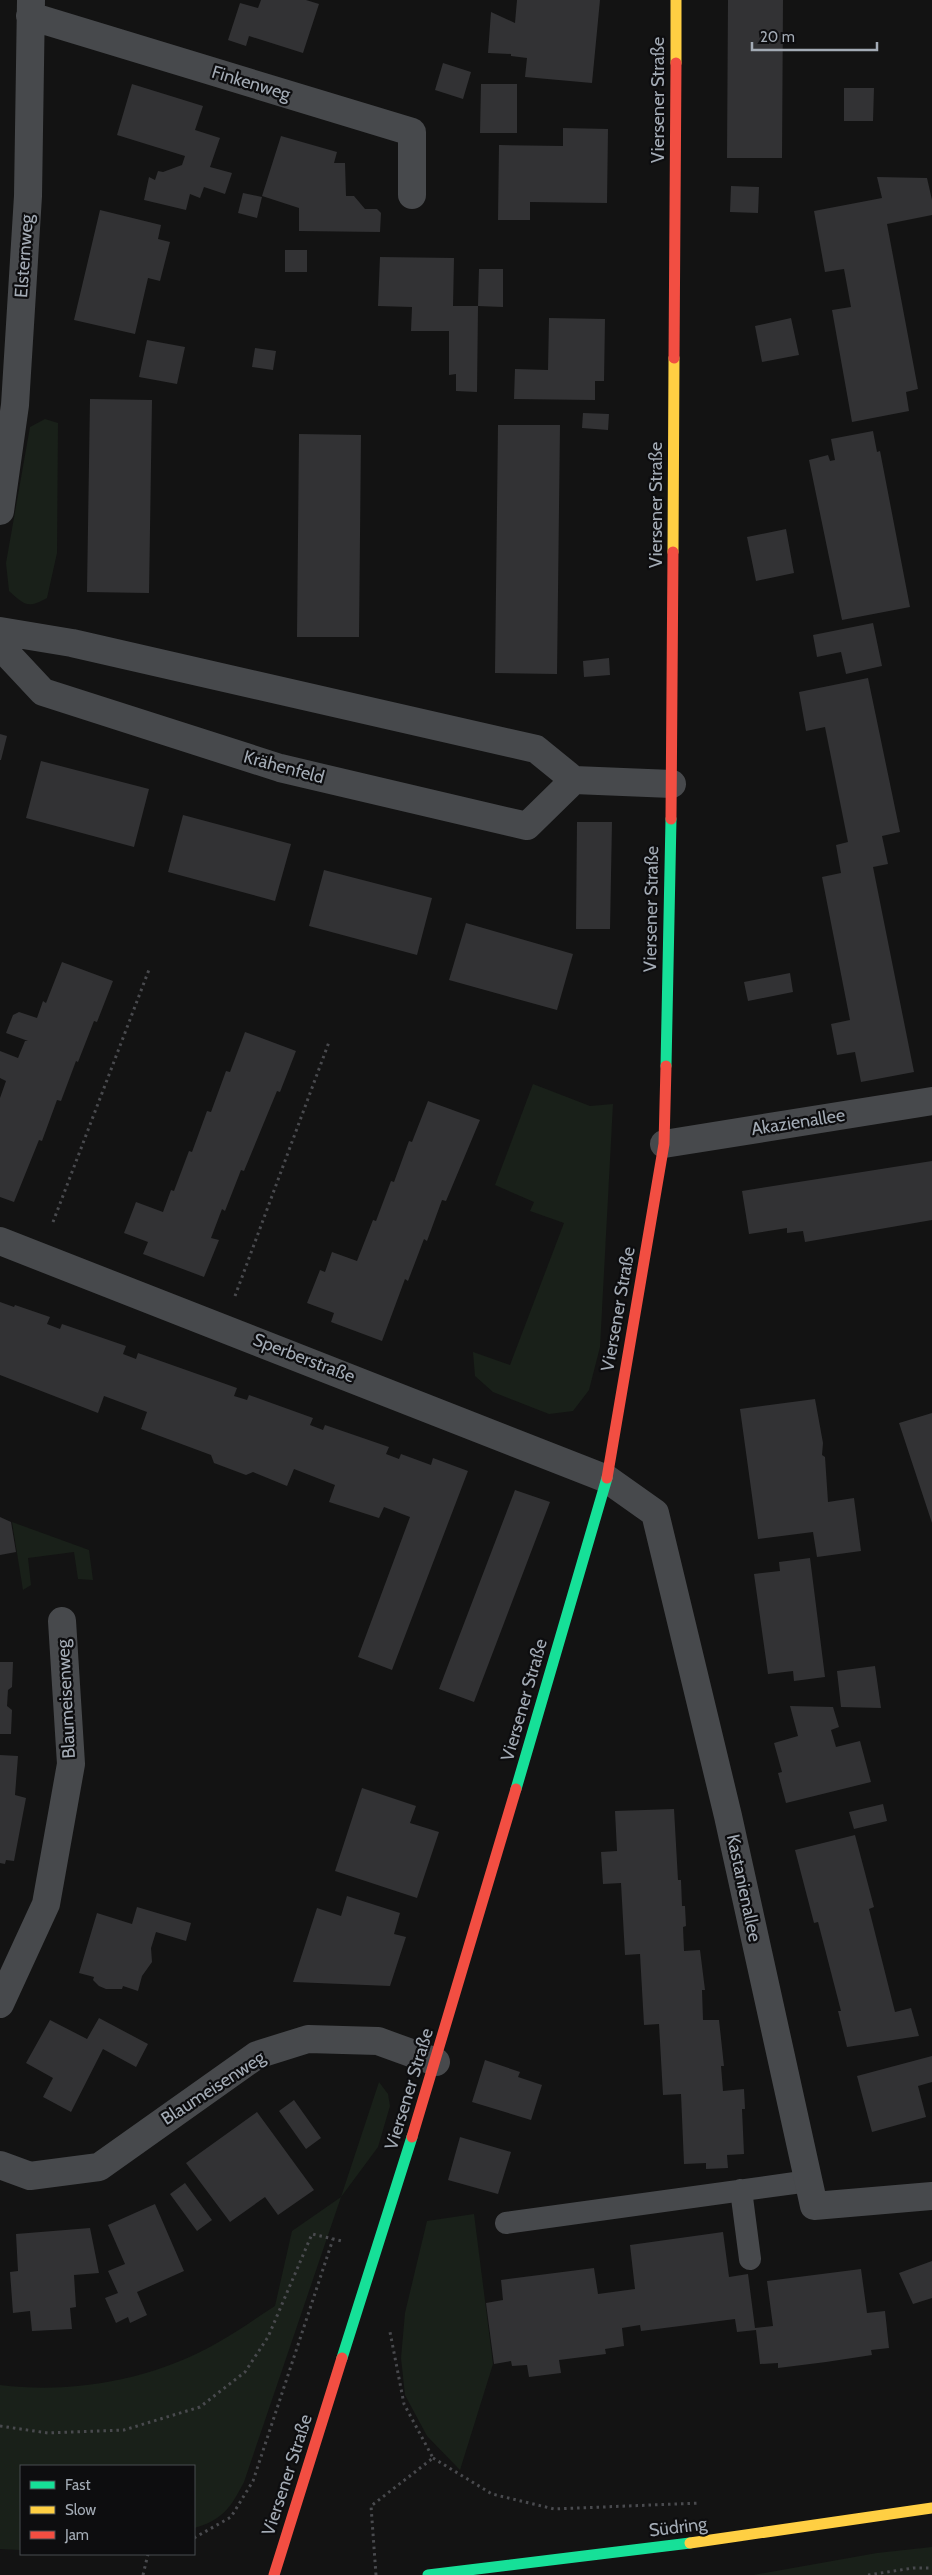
<svg xmlns="http://www.w3.org/2000/svg" width="932" height="2575" font-family="Cabin,sans-serif">
<rect width="100%" height="100%" fill="#131313"/>
<!-- green -->
<path fill="#192019" d="M45,419L58,423L57,553L47,598C27,609 25,605 9,591L6,563L30,427Z
M533,1084L590,1106L613,1104L600,1347L589,1390L573,1411L549,1414L493,1392L475,1376L473,1352L510,1365L564,1223L530,1211L534,1202L495,1185Z
M12,1522L89,1550L93,1580L78,1579L74,1552L28,1558L31,1585L23,1590Z
M379,2082L388,2094L390,2106L378,2147L341,2197L244,2482C231,2507 223,2520 194,2528V2466H21V2550L0,2549V2385C74,2394 152,2380 217,2343C237,2332 256,2318 275,2306L292,2231L341,2197Z
M474,2214L493,2364L460,2470L427,2436L405,2395L401,2358L405,2313L427,2221Z
M932,2547V2575H753L877,2553Z"/>
<!-- building -->
<path fill="#323234" d="M261,0H306L319,4L303,53L249,36L246,46L228,40L240,3L258,8Z
M517,0H600L592,83L525,77L527,58L511,56V54L488,53L491,12L515,23Z
M728,0H783L782,158H727Z
M443,63L471,72L463,99L435,90Z
M132,84L203,106L195,130L220,138L210,167L232,173L225,194L204,187L200,198L190,194L186,210L144,200L149,177L155,180L158,171L163,172L182,165L185,156L117,135Z
M481,84H517V133H480Z
M844,88H874L873,121H844Z
M563,128L608,129L607,203L530,202V220H498L499,145L563,146Z
M281,136L337,152L334,163H345L346,196H354L365,209H377L381,213L380,232L299,231V208L262,196Z
M877,177L927,178L932,200V215L887,224L918,389L906,392L909,411L852,422L832,310L851,307L844,269L825,272L814,211L882,198Z
M731,186L759,187L758,213L730,212Z
M243,193L262,197L257,218L238,213Z
M100,210L161,225L158,239L170,242L160,281L148,278L135,334L74,320Z
M285,250H307V272H285Z
M380,257L454,258L453,306H478L479,269H503V307L478,306L477,392L456,391V374L449,375V331H411L412,307L378,306Z
M549,318L605,319L604,381H595V400L514,399L515,369L548,370Z
M791,318L799,355L762,362L755,326Z
M147,340L185,347L177,384L139,377Z
M255,348L276,351L273,370L252,367Z
M90,399L152,400L149,593L87,592Z
M583,413L609,414L608,430L582,428Z
M498,425H560L557,674L495,673Z
M873,431L877,452L880,451L910,607L842,620L809,460L828,455L830,461L835,460L831,439Z
M299,434L361,435L359,637H297Z
M786,529L794,573L756,581L747,537Z
M873,623L882,666L846,674L841,652L817,657L813,635Z
M609,658L610,675L584,677L583,661Z
M868,678L900,832L882,836L888,864L873,867L914,1072L861,1082L855,1052L837,1055L831,1024L850,1020L822,877L841,873L836,845L848,842L825,727L806,731L799,692Z
M0,734L7,736L1,760H0Z
M41,761L149,789L134,847L26,818Z
M183,815L291,844L275,901L168,872Z
M577,822H612L610,929H576Z
M324,870L432,898L417,955L309,926Z
M466,923L573,954L557,1010L449,980Z
M62,962L113,981L97,1022L94,1021L78,1062L76,1061L61,1101L57,1100L42,1141L39,1140L14,1202L0,1197V1098L6,1081L0,1078V1051L18,1058L25,1041H28L6,1033L13,1015L19,1012L37,1018L43,1001L46,1003Z
M790,973L793,992L748,1001L744,982Z
M245,1032L296,1051L280,1092L277,1091L244,1171L241,1170L225,1211L222,1209L211,1238L219,1240L204,1277L143,1254L148,1242L124,1233L136,1202L163,1212L171,1190L174,1191L189,1151L192,1152L207,1111L211,1112L226,1071L230,1072Z
M428,1101L480,1120L446,1201L442,1200L427,1241L424,1239L408,1281L405,1279L382,1341L331,1322L334,1313L307,1303L320,1270L325,1272L332,1252L357,1261L373,1220L376,1221L391,1181L394,1182L409,1141L412,1142Z
M932,1161V1220L805,1242L803,1231L787,1233V1228L749,1234L742,1191Z
M0,1302L14,1307L15,1305L50,1317L47,1324L60,1329L62,1324L126,1346L123,1354L136,1359L138,1353L237,1388L234,1396L247,1400L249,1395L313,1418L310,1425L323,1430L325,1425L389,1447L386,1454L399,1459L401,1454L431,1465L433,1458L468,1471L392,1670L358,1657L410,1517L384,1507L379,1518L329,1502L335,1485L294,1469L287,1486L253,1472L246,1475L214,1463L211,1455L141,1429L147,1412L104,1396L98,1413L0,1375Z
M815,1399L823,1443L822,1455L825,1457L828,1502L854,1498L861,1551L817,1557L813,1532L758,1539L740,1409Z
M932,1413V1523L899,1423Z
M515,1490L550,1502L474,1702L439,1689Z
M0,1517L11,1522L16,1552L0,1555Z
M810,1558L825,1677L794,1681L793,1671L768,1674L754,1574L780,1571L779,1562Z
M0,1662H13L12,1687L8,1690L7,1706L12,1710L11,1734H0Z
M875,1666L881,1708L841,1707L837,1671Z
M790,1706L833,1707L839,1727L831,1730L836,1747L860,1741L871,1782L786,1803L778,1773L782,1772L774,1743L798,1736Z
M0,1755L18,1756L15,1795L26,1798L14,1861L6,1860L5,1864L0,1863Z
M362,1788L416,1806L410,1823L439,1832L417,1898L335,1871Z
M883,1804L887,1821L854,1829L849,1812Z
M674,1809L678,1880H681L682,1906H685L686,1926L683,1927L684,1951L700,1950L705,1990H702L703,2020H719L724,2066H721L723,2091L744,2089L745,2109H742L744,2154L727,2155L728,2168L706,2169V2163L684,2164L681,2094L663,2095L659,2024L644,2025L640,1954L625,1955L621,1883L603,1884L601,1852L617,1851L615,1811Z
M855,1835L874,1907L869,1909L895,2012L911,2008L919,2036L847,2047L838,2011H841L818,1922L814,1923L795,1850Z
M347,1896L400,1913L394,1934L406,1937L390,1986L293,1982L317,1908L341,1916Z
M137,1907L191,1923L186,1941L156,1932L151,1948L152,1962L142,1976L138,1991L123,1986L122,1989H106L99,1986L93,1980L94,1977L79,1973L97,1913L132,1924Z
M99,2018L148,2044L136,2067L103,2049L71,2112L43,2097L53,2078L26,2063L50,2020L87,2039Z
M932,2056V2082L918,2086L926,2117L872,2132L857,2076Z
M485,2060L520,2072L518,2077L542,2085L531,2120L472,2102Z
M294,2100L321,2138L306,2149L279,2111Z
M257,2112L314,2190L278,2215L265,2197L230,2222L186,2163Z
M460,2137L511,2152L498,2194L448,2180Z
M185,2183L212,2220L197,2231L170,2194Z
M155,2204L184,2271L137,2292L147,2315L130,2323L128,2317L116,2323L105,2298L118,2293L108,2271L125,2264L108,2225Z
M90,2228L99,2273L74,2275L76,2307L70,2308L72,2329L32,2331L30,2311L13,2313L10,2272L18,2271L16,2234Z
M723,2232L729,2277L748,2274L755,2328L773,2326L767,2281L861,2269L867,2313L885,2311L889,2348L871,2350L872,2355L826,2362L778,2368V2363L760,2364L756,2330L737,2332L735,2319L641,2331L640,2325L622,2328L624,2346L605,2349L606,2354L559,2360L561,2373L529,2377L527,2365L512,2366L511,2361L494,2364L486,2303L503,2300L501,2280L594,2268L598,2294L635,2289L630,2245Z
M932,2261V2298L913,2304L899,2273Z"/>
<g fill="none" stroke-linecap="round" stroke-linejoin="round">
<!-- path -->
<path stroke="#494a4e" stroke-width="3" stroke-dasharray="2.5 4" stroke-linecap="butt" d="M53,1222L150,967
M235,1296L329,1042
M0,2426L48,2433L124,2430L200,2407L245,2372L268,2337L312,2234L342,2241
M433,2458L492,2494L554,2509L700,2503
M194,2538L231,2517L253,2481L333,2239
M143,2575L148,2554
M376,2575L371,2506L433,2458L404,2404L390,2332
M868,2575L913,2568H932"/>
<!-- lane -->
<path stroke="#47494c" stroke-width="22" d="M741,2190L750,2259
M506,2223L809,2181"/>
<!-- street -->
<path stroke="#47494c" stroke-width="28" d="M30,16L412,132V195
M0,511L15,405L28,196L31,0
M0,631L72,643L536,749L574,780L672,784
M0,646L43,692L280,768L527,826L574,780
M664,1144L932,1101
M0,1241L607,1479L655,1513L728,1816L814,2206L932,2196
M0,2004L46,1904L71,1764L62,1621
M0,2165L30,2176L99,2167L257,2055L308,2039L378,2041L436,2062"/>
<!-- fast -->
<path stroke="#16e098" stroke-width="11" d="M666,1066L671,819
M516,1789L607,1478
M342,2358L412,2137
M428,2575L690,2543"/>
<!-- slow -->
<path stroke="#ffcf43" stroke-width="11" d="M676,63V0
M673,552L674,358
M690,2543L932,2508"/>
<!-- jam -->
<path stroke="#f24e42" stroke-width="11" d="M674,358L676,63
M671,819L673,552
M607,1478L664,1144L666,1066
M412,2137L516,1789
M274,2575L342,2358"/>
</g>
<g text-anchor="middle" dominant-baseline="central" stroke-width="4.5" stroke-linejoin="round" paint-order="stroke">
<!-- street labels -->
<g font-size="18" fill="#a3abb5" stroke="#0d0d0f">
<text transform="translate(251 83) rotate(17)">Finkenweg</text>
<text transform="translate(658 100) rotate(-90)">Viersener Straße</text>
<text transform="translate(24 256) rotate(-86)">Elsternweg</text>
<text transform="translate(656 505) rotate(-90)">Viersener Straße</text>
<text transform="translate(284 767) rotate(15)">Krähenfeld</text>
<text transform="translate(651 909) rotate(-89)">Viersener Straße</text>
<text transform="translate(798 1122) rotate(-9)">Akazienallee</text>
<text transform="translate(618 1309) rotate(-80)">Viersener Straße</text>
<text transform="translate(304 1358) rotate(21)">Sperberstraße</text>
<text transform="translate(66 1699) rotate(-93)">Blaumeisenweg</text>
<text transform="translate(524 1700) rotate(-74)">Viersener Straße</text>
<text transform="translate(744 1888) rotate(78)">Kastanienallee</text>
<text transform="translate(213 2088) rotate(-33)">Blaumeisenweg</text>
<text transform="translate(409 2089) rotate(-73)">Viersener Straße</text>
<text transform="translate(287 2475) rotate(-72)">Viersener Straße</text>
<text transform="translate(678 2527) rotate(-7)">Südring</text>
</g>
</g>
<!-- legend -->
<rect x="20" y="2465" width="175" height="90" fill="#0d0d0f" stroke="#494c51"/>
<rect x="30" y="2481" width="25" height="8" fill="#16e098" stroke="#494c51"/>
<text x="65" y="2490" font-size="15" fill="#a3abb5">Fast</text>
<rect x="30" y="2506" width="25" height="8" fill="#ffcf43" stroke="#494c51"/>
<text x="65" y="2515" font-size="15" fill="#a3abb5">Slow</text>
<rect x="30" y="2531" width="25" height="8" fill="#f24e42" stroke="#494c51"/>
<text x="65" y="2540" font-size="15" fill="#a3abb5">Jam</text>
<!-- scale -->
<path d="M752 42v8h125v-8" fill="none" stroke="#a3abb5" stroke-width="2.5"/>
<text x="760" y="42" font-size="15" fill="#a3abb5" stroke="#0d0d0f" stroke-width="4" paint-order="stroke">20 m</text>
</svg>
